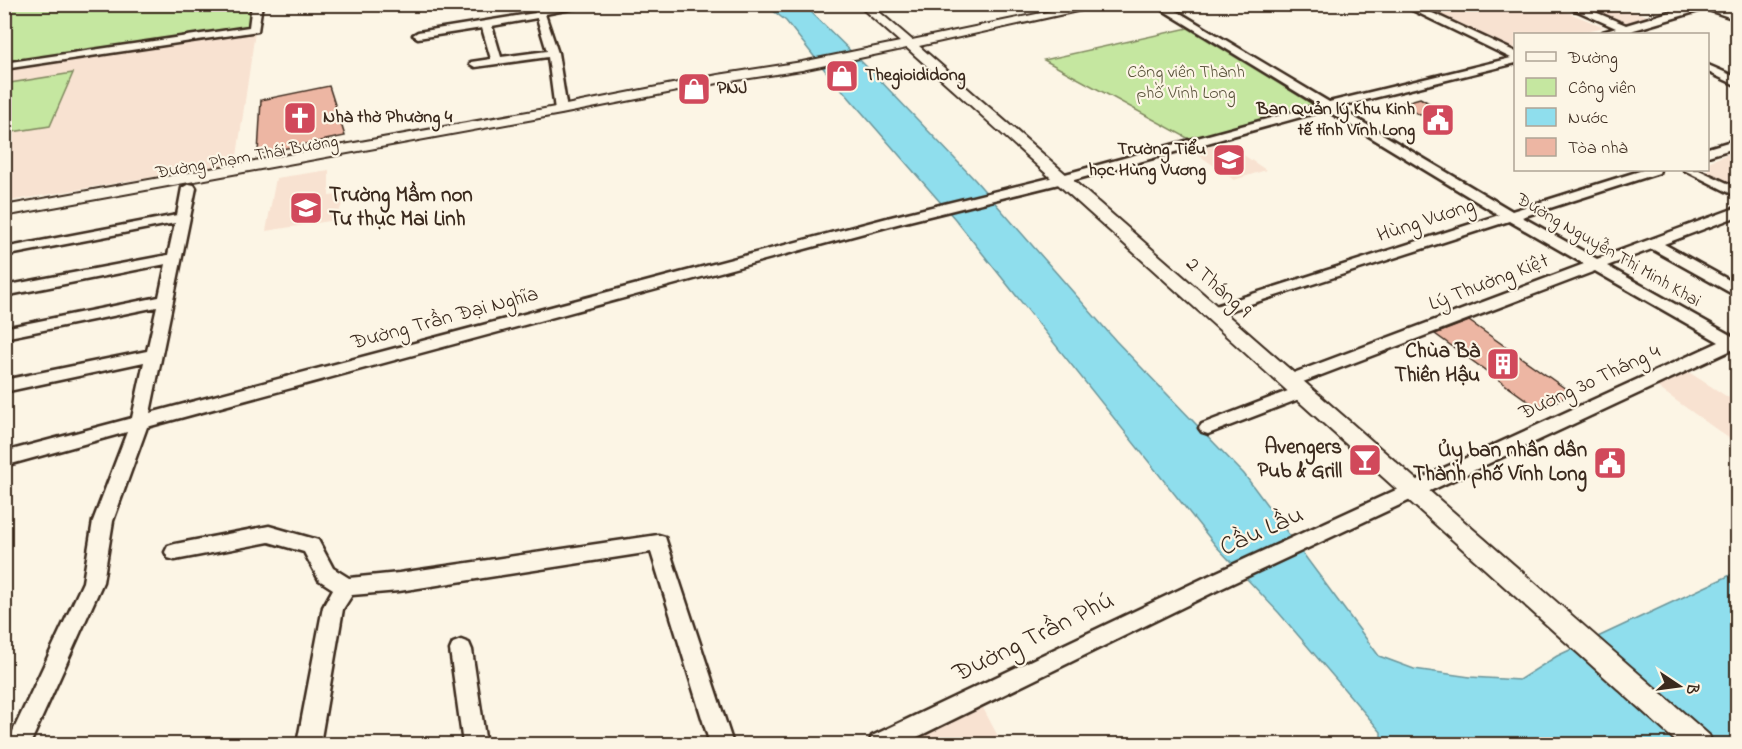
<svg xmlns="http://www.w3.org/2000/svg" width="1742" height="749" font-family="'Indie Flower',sans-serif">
<rect width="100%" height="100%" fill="#fcf5e5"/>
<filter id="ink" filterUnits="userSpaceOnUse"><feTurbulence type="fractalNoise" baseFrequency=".0167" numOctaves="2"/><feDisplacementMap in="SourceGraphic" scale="12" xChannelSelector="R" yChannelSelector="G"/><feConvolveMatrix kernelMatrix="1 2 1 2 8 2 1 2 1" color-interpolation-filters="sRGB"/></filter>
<g filter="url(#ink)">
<!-- built -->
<path fill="#f8e2d1" d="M1412,5H1550L1604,27L1575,34H1516L1515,50H1512Z
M1575,5H1618L1650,17L1624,24Z
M255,32L236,163L4,202V69Z
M1224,142L1266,170L1234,180L1193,151Z
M1737,150V189L1696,170H1708V162Z
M329,170V196L346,194L336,220L266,231L276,178Z
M1687,371L1737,403V444L1657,387Z
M981,704L1002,744H894Z"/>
<!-- green -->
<path fill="#c5e7a0" stroke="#80885f" stroke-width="1.5" d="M4,5H253L249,27L5,64Z
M1188,28L1314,105L1191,140L1044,60Z
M73,73L50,126L5,133V93L10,83Z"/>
<!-- water -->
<path fill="#8fdeed" stroke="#6d969a" stroke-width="1.5" d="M766,5H804L874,74L975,180L1116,341L1244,474L1379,656L1414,669L1470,677L1519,680L1557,656L1737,572V744H1381V732L1279,613L1216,546L955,219L824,69L786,21Z"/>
<!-- building -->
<path fill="#edb6a3" stroke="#3b2a1e" stroke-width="1.5" d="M329,86L345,136L258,154L261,100Z
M1420,98L1440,109L1420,115L1399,104Z
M1469,321L1573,394L1539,409L1435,334Z"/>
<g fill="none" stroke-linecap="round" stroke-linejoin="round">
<defs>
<path id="minor" d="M252,4H262L258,31L4,69V63L249,27Z
M440,4H479L448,12Z
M534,4H542L544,8L569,4H596L545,14L558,53L567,110L565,112L561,113L555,110L548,57L475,67L470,64L471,62L491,59L482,28L418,38L413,35L418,32L535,13ZM537,18L547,51L501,57L492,26Z
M1153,4H1165L1329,102L1511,58L1400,4H1413L1516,52V63L1337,107L1512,211L1643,170H1660L1659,173L1522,217L1597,259L1738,207V216L1664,244L1738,285V297L1652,249L1607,266L1732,336L1738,335V347L1220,589L903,744H869L872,736L1206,577L1719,342L1595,271L1295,385H1283L1281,381L1283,377L1584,264L1509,221L1216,315H1206L1203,312L1206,309L1499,215L1326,110L1067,182L901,223L147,427L113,521L103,582L30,744H7L83,582L93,521L127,432L4,466V452L132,418L144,362L4,392V380L147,351L157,307L4,338V328L159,297L166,264L4,296V286L168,255L175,223L4,256V248L177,215L182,188L189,184L194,185L196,188L150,413L891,217L1058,176L1318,105Z
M1562,4H1576L1626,25L1696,4H1717L1715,6L1738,14V20L1705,9L1634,30L1629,33L1602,34L1603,32L1616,28Z
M1708,65L1738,78V86L1708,72Z
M1738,139V147L1708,156V148Z
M1684,170H1699L1738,188V197Z
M1301,386L1307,388L1309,392L1307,396L1208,434L1202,432L1199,428L1202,424Z
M269,526L318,540L333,568L349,578L399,573L658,535L665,537L733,744H710L651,552L399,591L352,595L343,609L320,744H297L323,607L333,589L319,580L304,552L269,542L175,560L168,558L165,552L168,546L175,544Z
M461,640L469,643L472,650L486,744H463L450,650L453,643Z"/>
<path id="major" d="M857,4H870L912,40L1085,4H1109L919,46L1709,735L1713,744H1679L907,48L802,70L718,83L561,114L4,216V206L561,106L718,75L802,62L900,42Z"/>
</defs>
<!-- minor casing -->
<use href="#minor" stroke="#3b2a1e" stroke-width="5"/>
<!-- major casing -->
<use href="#major" stroke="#3b2a1e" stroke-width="4"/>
<!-- minor -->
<use href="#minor" fill="#fcf5e5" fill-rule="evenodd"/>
<!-- major -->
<use href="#major" fill="#fcf5e5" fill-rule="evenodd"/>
</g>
</g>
<!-- icons -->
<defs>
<symbol id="shop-square" viewBox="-11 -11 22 22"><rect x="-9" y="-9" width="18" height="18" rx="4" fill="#d1495b" stroke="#fcf5e5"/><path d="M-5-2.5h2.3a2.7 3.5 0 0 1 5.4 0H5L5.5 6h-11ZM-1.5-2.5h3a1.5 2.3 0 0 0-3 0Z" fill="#fff"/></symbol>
<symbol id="church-square" viewBox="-11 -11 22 22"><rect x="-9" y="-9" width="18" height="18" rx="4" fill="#d1495b" stroke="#fcf5e5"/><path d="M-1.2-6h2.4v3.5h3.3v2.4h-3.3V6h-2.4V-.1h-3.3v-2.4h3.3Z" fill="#fff"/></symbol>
<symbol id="civic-square" viewBox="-11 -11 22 22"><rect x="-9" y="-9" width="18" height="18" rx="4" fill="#d1495b" stroke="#fcf5e5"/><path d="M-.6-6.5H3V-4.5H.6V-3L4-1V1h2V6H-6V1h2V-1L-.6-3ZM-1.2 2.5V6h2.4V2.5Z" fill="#fff"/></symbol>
<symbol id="school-square" viewBox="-11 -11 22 22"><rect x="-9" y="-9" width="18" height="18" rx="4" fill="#d1495b" stroke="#fcf5e5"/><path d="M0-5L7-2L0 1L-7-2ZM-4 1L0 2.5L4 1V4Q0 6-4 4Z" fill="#fff"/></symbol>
<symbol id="building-square" viewBox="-11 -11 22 22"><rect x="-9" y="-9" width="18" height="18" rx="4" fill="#d1495b" stroke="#fcf5e5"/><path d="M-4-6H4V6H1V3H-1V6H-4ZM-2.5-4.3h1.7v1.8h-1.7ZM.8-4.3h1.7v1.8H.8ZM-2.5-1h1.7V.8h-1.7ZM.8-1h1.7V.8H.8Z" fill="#fff"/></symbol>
<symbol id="bar-square" viewBox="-11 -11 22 22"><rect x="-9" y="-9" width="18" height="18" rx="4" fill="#d1495b" stroke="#fcf5e5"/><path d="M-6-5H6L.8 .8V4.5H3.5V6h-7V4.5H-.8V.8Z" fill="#fff"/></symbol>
</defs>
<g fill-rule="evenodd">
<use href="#shop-square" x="823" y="57" width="38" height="38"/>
<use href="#shop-square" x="675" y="70" width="38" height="38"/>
<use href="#church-square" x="281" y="99" width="38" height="38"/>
<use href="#civic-square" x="1419" y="101" width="38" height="38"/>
<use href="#school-square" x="1210" y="141" width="38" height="38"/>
<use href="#school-square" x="287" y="189" width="38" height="38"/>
<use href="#building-square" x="1484" y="345" width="38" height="38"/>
<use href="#bar-square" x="1346" y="441" width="38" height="38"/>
<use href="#civic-square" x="1591" y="444" width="38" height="38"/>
</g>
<g text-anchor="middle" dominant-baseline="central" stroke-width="4.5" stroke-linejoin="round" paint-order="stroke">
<!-- far-park labels -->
<g font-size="18" fill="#575038" stroke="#fcf5e5">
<text x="1186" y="73">Công viên Thành<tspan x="1186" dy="21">phố Vĩnh Long</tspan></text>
</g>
<!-- far-poi labels -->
<g font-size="18" font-weight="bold" fill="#3b2a1e" stroke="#fcf5e5" text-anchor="start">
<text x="865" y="76">Thegioididong</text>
<text x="717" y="89">PNJ</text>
<text x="1415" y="110" text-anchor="end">Ban Quản lý Khu Kinh<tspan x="1415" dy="21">tế tỉnh Vĩnh Long</tspan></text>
<text x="323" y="118">Nhà thờ Phường 4</text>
<text x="1206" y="150" text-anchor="end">Trường Tiểu<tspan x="1206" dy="21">học Hùng Vương</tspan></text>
</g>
<!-- far-street labels -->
<g font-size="18" fill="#3b2a1e" stroke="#fcf5e5">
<text transform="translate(247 158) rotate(-10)">Đường Phạm Thái Bường</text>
<text transform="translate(1608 251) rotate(30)">Đường Nguyễn Thị Minh Khai</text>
</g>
<!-- poi labels -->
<g font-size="21" font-weight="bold" fill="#3b2a1e" stroke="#fcf5e5" text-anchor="end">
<text x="329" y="196" text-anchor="start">Trường Mầm non<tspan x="329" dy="24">Tư thục Mai Linh</tspan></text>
<text x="1480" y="352">Chùa Bà<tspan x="1480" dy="24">Thiên Hậu</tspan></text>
<text x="1342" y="448">Avengers<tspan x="1342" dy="24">Pub &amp; Grill</tspan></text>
<text x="1587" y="451">Ủy ban nhân dân<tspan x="1587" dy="24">Thành phố Vĩnh Long</tspan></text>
</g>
<!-- street labels -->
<g font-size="21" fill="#3b2a1e" stroke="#fcf5e5">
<text transform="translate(1426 221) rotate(-18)">Hùng Vương</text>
<text transform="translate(1489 283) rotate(-21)">Lý Thường Kiệt</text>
<text transform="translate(1218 288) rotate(42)">2 Tháng 9</text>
<text transform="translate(445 319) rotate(-15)">Đường Trần Đại Nghĩa</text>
<text transform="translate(1590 383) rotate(-25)">Đường 30 Tháng 4</text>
</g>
<!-- near-street labels -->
<g font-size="26" fill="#3b2a1e" stroke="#fcf5e5">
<text transform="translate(1262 532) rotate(-24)">Cầu Lầu</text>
<text transform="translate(1034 638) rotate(-26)">Đường Trần Phú</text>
</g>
</g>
<!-- margin -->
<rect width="1742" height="749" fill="none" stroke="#fcf5e5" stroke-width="24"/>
<rect x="12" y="12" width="1718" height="725" fill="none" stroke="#3b2a1e" stroke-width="2" filter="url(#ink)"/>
<!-- legend -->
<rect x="1514" y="33" width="195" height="138" fill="#fcf5e5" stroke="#afa495" stroke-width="1.5"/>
<rect x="1526" y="52" width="30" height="9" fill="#fcf5e5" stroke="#afa495" stroke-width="1.5"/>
<text x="1568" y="63" font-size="18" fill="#3b2a1e">Đường</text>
<rect x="1526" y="78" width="30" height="18" fill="#c5e7a0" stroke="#afa495" stroke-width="1.5"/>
<text x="1568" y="93" font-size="18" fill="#3b2a1e">Công viên</text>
<rect x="1526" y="108" width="30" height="18" fill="#8fdeed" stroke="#afa495" stroke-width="1.5"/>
<text x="1568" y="123" font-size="18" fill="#3b2a1e">Nước</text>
<rect x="1526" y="138" width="30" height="18" fill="#edb6a3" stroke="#afa495" stroke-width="1.5"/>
<text x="1568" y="153" font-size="18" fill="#3b2a1e">Tòa nhà</text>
<!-- north arrow -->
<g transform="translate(1679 686) rotate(103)" stroke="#fcf5e5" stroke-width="4.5" paint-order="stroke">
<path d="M0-4.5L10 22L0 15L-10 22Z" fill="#3b2a1e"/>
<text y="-9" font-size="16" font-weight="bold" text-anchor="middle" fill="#3b2a1e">B</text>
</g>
</svg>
